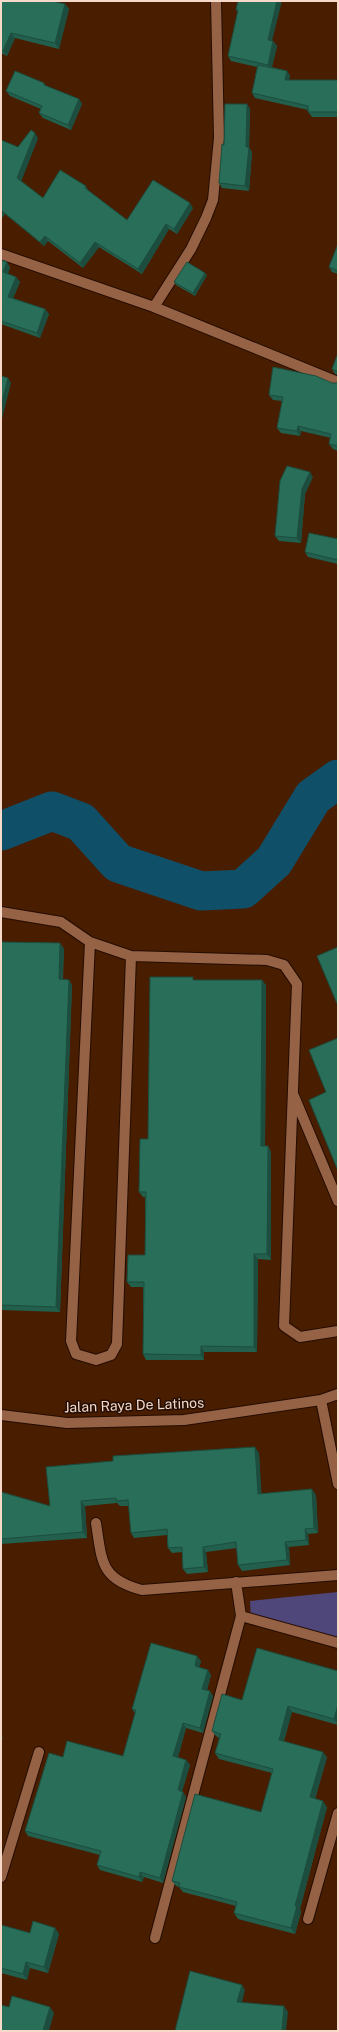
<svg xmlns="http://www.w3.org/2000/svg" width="339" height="2032" font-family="'Public Sans',sans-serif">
<rect width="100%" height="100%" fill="#491d00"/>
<!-- green -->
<path fill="#4f467a" d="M338,1592V1639L251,1622L250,1601Z"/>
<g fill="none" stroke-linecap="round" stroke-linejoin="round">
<!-- river -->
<path stroke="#104f68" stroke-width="39" d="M1,831L52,811L81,822L118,863L201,891L243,889L274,861L313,797L338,779"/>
<defs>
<path id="street" d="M1,254L154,307L338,382
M154,307L191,249L206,218L213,200L219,138L216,1
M1,912L61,922L90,942L131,956L267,960L284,965L297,984L284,1326L300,1337L338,1331
M90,942L71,1341L76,1354L96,1360L111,1355L117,1344L131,956
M294,1096L338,1201
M321,1400L338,1484
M1,1415L67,1423L184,1420L321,1400L338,1394
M96,1523C102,1561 100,1579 142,1590L338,1575
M241,1616L338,1643
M1,1877L39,1752
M308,1919L338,1813
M155,1938L241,1616L236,1582"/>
</defs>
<!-- street casing -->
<use href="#street" stroke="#240c01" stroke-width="12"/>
<!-- street -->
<use href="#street" stroke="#956245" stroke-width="10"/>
</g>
<!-- wall -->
<path fill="#225f4c" d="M1,1L65,4L69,9L59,49L15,38L7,56L1,53Z
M238,1L272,41H273L277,46L272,67L287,71L290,76L289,80H338V117H312L308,112V110L255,98L252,93L257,67L231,61L228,56L238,12L236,10Z
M44,83L46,86L79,99L82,104L71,130L43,118L39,113L41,109L10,96L6,91Z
M247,104L250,109L249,148L252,152L249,191L222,188L219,183L224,145Z
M38,138L21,181L43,198L89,191L127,220L193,208L177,234L169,229L142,274L99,247L83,268L48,241L44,246L5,214L1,219V140L18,147Z
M338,244V274L332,272L329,267Z
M1,260L10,267L8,274L16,277L20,282L13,298L45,309L49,314L40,338L1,324Z
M207,275L195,296L176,285L174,282Z
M338,353V375L335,374L332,369Z
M338,382V451L333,449L329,444L331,438L301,431L300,436L281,433L277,428L282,401L273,400L269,395L332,383H336Z
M313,477L305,494L301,543L279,541L275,536Z
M338,539V564L308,557L305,552Z
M1,939L3,942L60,943L64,949L63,979L69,980L72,985L60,1312L1,1310Z
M194,980L266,985L265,1146H268L271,1152V1260L258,1259L257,1352H204V1360H146L143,1354V1287H131L127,1282L145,1255V1197H143L139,1192L148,1139Z
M259,1453L261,1494L316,1495L318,1533L308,1534L309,1545L289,1547L290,1565L242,1571L238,1565L237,1548L206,1552L208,1572L187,1574L183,1569L182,1552L172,1553L168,1548L167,1535L134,1538L131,1533L129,1506H120L117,1503L85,1506L87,1538L1,1544V1492L50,1506Z
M197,1656L201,1661L199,1667L211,1675L207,1690L213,1696L203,1733L186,1728L178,1757L186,1760L190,1765L182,1791L186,1797L163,1883L144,1877L142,1882L100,1870L97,1865L100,1855L28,1836L25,1831L63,1757L123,1756L135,1713L132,1709Z
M338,1671V1725L292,1712L284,1741L327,1757L315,1799L327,1807L300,1909L301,1912L295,1934L238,1919L234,1913L236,1906L183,1892L179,1887L176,1886L172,1881L261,1812L272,1773L219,1759L215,1753L219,1738L216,1736L212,1731L242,1700Z
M1,1925L30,1933L55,1928L59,1934L48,1973L30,1968L27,1980L1,1973Z"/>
<!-- shaded-wall -->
<path fill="#1c4d3e" d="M277,1H282L271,45L268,40Z
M65,4L69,9L59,49L55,43Z
M11,33L15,38L7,56L3,51Z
M273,41L277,46L271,70L268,65Z
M287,71L290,76L288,85L285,80Z
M79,99L82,104L71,130L68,125Z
M247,104L250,109L249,148L252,152L249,191L245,186Z
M35,133L38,138L21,182L17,178Z
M86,186L89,191L88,193L85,188Z
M190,203L193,208L177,234L174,229Z
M1,210L5,214L1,219Z
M166,224L169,229L142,274L138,269Z
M45,236L48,241L44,246L40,242Z
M95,242L99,247L83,268L80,263Z
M7,262L10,267L7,277L3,272Z
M205,273L207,275L195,296L193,293Z
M16,277L20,282L12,301L8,297Z
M45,309L49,314L40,338L37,333Z
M8,378L11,383L1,423V406Z
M298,426L301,431L300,436L297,431Z
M310,472L313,477L305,494L301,543L297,538L302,489Z
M60,943L64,949L62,984L59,979Z
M69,980L72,985L60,1312L56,1307Z
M262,980L266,985L265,1152L261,1146Z
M268,1146L271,1152V1260L267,1254Z
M254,1254L258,1259L257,1352L254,1347Z
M201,1346L204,1352V1360L201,1355Z
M255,1447L259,1453L262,1500L258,1494Z
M312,1489L316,1495L318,1533L314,1528Z
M81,1501L85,1506L87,1538L83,1532Z
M305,1529L308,1534L309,1545L306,1540Z
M285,1542L289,1547L290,1565L287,1560Z
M203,1547L206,1552L208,1572L204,1567Z
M197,1656L201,1661L198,1671L195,1666Z
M208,1670L211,1675L206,1694L202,1689Z
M210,1691L213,1696L203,1733L200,1728Z
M338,1705V1725L334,1719Z
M288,1706L292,1712L282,1745L279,1740Z
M183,1723L186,1728L177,1761L173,1756Z
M1,1736L3,1738L1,1743Z
M323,1752L327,1757L314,1803L310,1797Z
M186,1760L190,1765L181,1795L178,1790Z
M183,1792L186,1797L163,1883L160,1878Z
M323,1801L327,1807L300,1909L301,1912L295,1934L291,1928L295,1906Z
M140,1872L144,1877L142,1882L139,1877Z
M55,1928L59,1934L48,1973L44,1967Z
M26,1962L30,1968L27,1980L23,1974Z
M242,1985L245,1990L241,2007L237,2002Z
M284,2006L288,2012L286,2031H282Z
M50,2007L54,2013L49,2031H43Z"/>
<!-- building -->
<path fill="#286e58" stroke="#1c4d3e" d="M1,1H52L65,4L55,43L11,33L3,51L1,50Z
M238,1H277L268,40L273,41L268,65L228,56L238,10H236Z
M258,65L287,71L285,80H338V112H308V106L252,93Z
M15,71L44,83V85L79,99L68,125L39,113L42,106L6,91Z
M225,104H247L246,147H249L245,186L219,183L222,144L224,145Z
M31,130L35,133L17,178L43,198L60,170L86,186L85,188L127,220L153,180L190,203L174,229L166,224L138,269L95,242L80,263L45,236L40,242L1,210V140L18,147Z
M338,244V271L329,267Z
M1,260L7,262L3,272L16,277L8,297L45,309L37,333L1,321Z
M187,262L205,273L193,293L174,282Z
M338,353V372L332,369Z
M273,367L316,376L332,383H336L338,382V446L329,444L331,434L298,426L297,431L277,428L283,397L269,395Z
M1,376L8,378L1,406Z
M287,466L310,472L302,489L297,538L275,536L280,481Z
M309,533L338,539V560L305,552Z
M1,942L60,943L59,979L69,980L56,1307L1,1305Z
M338,947V1006L317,956Z
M150,977H193V980H262L261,1146H268L267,1254H254V1347L201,1346V1355L143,1354L144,1282H127L128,1255H145L146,1192H139L140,1139H148Z
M338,1038V1171L309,1100L326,1092L309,1050Z
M255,1447L258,1494L312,1489L314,1528L305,1529L306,1540L285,1542L287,1560L238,1565L236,1542L203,1547L204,1567L183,1569L182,1547L168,1548L167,1529L131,1533L128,1500L116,1501V1498L81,1501L83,1532L1,1539V1492L50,1506L46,1467L113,1461V1456Z
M151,1643L197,1656L195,1666L208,1670L202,1689L210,1691L200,1728L183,1723L173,1756L186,1760L178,1790L183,1792L160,1878L140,1872L139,1877L97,1865L101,1851L25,1831L49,1753L63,1757L67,1741L123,1756L136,1710L132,1709Z
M257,1648L338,1671V1705L334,1719L288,1706L279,1740L323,1752L310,1797L323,1801L295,1906H297L291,1928L234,1913L237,1902L179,1887L180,1883L172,1881L195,1794L261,1812L273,1769L215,1753L221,1734L212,1731L222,1694L242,1700Z
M33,1921L55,1928L44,1967L26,1962L23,1974L1,1968V1950L2,1948H1V1925L30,1933Z
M190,1971L242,1985L237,2002L284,2006L282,2031H175Z
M12,1996L50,2007L43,2031H1V2005L9,2007Z
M159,2030L167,2031H159Z"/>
<g text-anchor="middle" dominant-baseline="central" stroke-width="3" stroke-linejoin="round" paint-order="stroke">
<!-- street labels -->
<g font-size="14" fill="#f7d9ca" stroke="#220e04">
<text transform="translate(134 1405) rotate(-2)">Jalan Raya De Latinos</text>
</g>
</g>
<!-- border -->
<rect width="339" height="2032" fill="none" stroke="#f7d9ca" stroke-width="4"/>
</svg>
